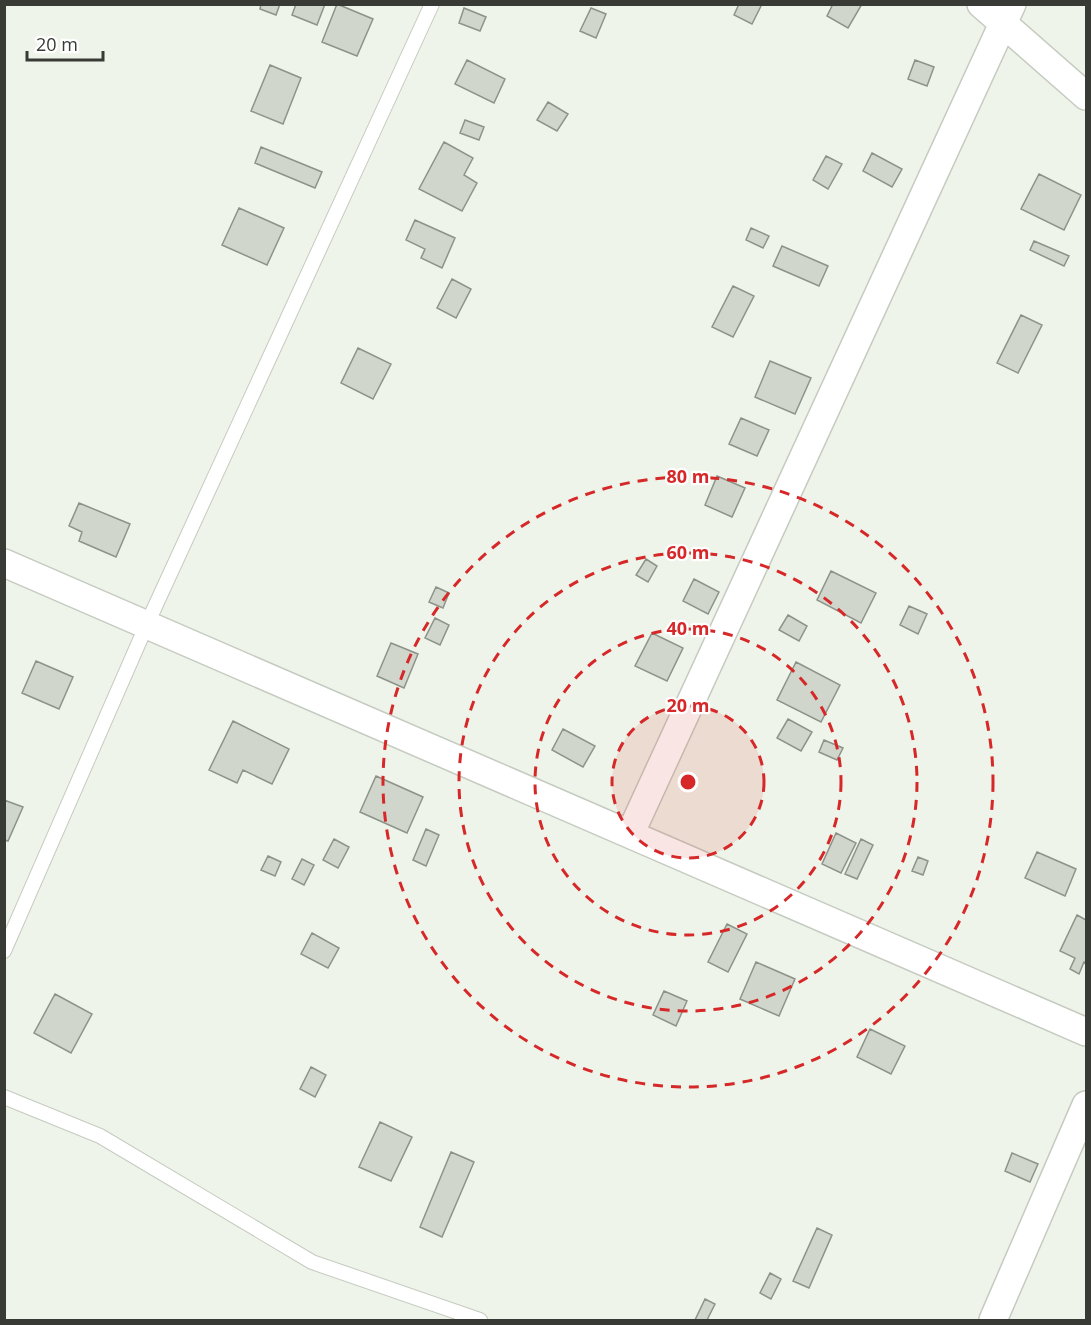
<svg xmlns="http://www.w3.org/2000/svg" width="1091" height="1325" font-family="'Open Sans',sans-serif">
<rect width="100%" height="100%" fill="#eef4e9"/>
<!-- building -->
<path fill="#d0d6cc" stroke="#8d9389" stroke-width="1.5" d="M261,4H280L276,15L260,9Z
M296,4H325L317,25L292,15Z
M337,4L373,19L357,56L322,42Z
M739,4H762L752,24L734,15Z
M833,4H862L848,28L827,16Z
M464,8L486,17L480,31L459,23Z
M591,8L606,14L596,38L580,31Z
M467,60L505,79L494,103L455,84Z
M915,60L934,67L927,86L908,79Z
M270,65L301,78L283,124L251,111Z
M548,102L568,114L557,131L537,120Z
M465,120L484,127L479,140L460,133Z
M444,142L473,158L464,175L477,183L462,211L419,189Z
M261,147L322,172L315,188L255,163Z
M872,153L902,169L892,187L863,171Z
M826,156L842,164L828,189L813,180Z
M1039,174L1081,195L1064,230L1021,209Z
M239,208L284,228L267,265L222,245Z
M415,220L455,238L442,268L421,258L425,249L406,240Z
M751,228L769,236L763,248L746,240Z
M1034,241L1069,256L1064,266L1030,250Z
M782,246L828,266L819,286L773,266Z
M452,279L471,289L456,318L437,308Z
M733,286L754,296L733,337L712,327Z
M1021,315L1042,325L1018,373L997,363Z
M358,348L391,364L373,399L341,383Z
M770,361L811,378L795,414L755,397Z
M741,418L769,430L757,456L729,444Z
M717,476L745,488L732,517L705,505Z
M79,503L130,524L116,557L79,541L82,532L69,526Z
M646,559L657,566L648,582L636,575Z
M831,571L876,593L861,623L817,600Z
M694,579L719,592L708,614L683,601Z
M436,587L449,593L443,608L429,602Z
M909,606L927,614L918,634L900,625Z
M788,615L807,626L799,641L779,630Z
M435,618L449,625L440,645L425,638Z
M652,633L683,648L667,681L635,666Z
M391,643L418,654L404,688L377,676Z
M36,661L73,677L59,709L22,693Z
M796,662L840,685L821,722L777,700Z
M788,719L812,732L801,751L777,738Z
M233,721L289,749L272,784L243,770L237,783L209,770Z
M563,729L595,746L583,767L552,750Z
M824,740L843,748L837,760L819,752Z
M376,776L423,797L407,833L360,812Z
M4,800L23,807L8,841L4,840Z
M426,829L439,835L426,866L413,860Z
M836,833L856,843L841,873L822,864Z
M334,839L349,847L338,868L323,860Z
M861,839L873,845L857,879L845,874Z
M1037,852L1076,869L1065,896L1025,878Z
M268,856L281,862L275,876L261,870Z
M918,857L928,861L923,875L912,871Z
M302,859L314,865L304,885L292,879Z
M1077,915L1086,920V963L1084,962L1079,974L1070,969L1075,958L1060,951Z
M727,924L747,934L728,972L708,962Z
M312,933L339,948L328,968L301,954Z
M756,962L795,979L779,1016L740,999Z
M664,991L687,1001L676,1026L653,1015Z
M55,994L92,1014L71,1053L34,1033Z
M870,1029L905,1046L891,1074L857,1057Z
M311,1067L326,1075L315,1097L300,1089Z
M380,1122L412,1137L391,1181L359,1167Z
M451,1152L474,1162L442,1237L420,1227Z
M1012,1153L1038,1164L1030,1182L1005,1171Z
M817,1228L832,1235L809,1288L793,1281Z
M770,1273L781,1279L771,1299L760,1293Z
M705,1299L715,1304L707,1320H695Z"/>
<g fill="none" stroke-linecap="round" stroke-linejoin="round">
<defs>
<path id="service" d="M4,951L147,624L432,4
M4,1097L100,1136L312,1262L480,1320"/>
<path id="minor" d="M981,4L1086,96
M4,563L1086,1032
M631,832L1012,4
M993,1320L1086,1105"/>
</defs>
<!-- service casing -->
<use href="#service" stroke="#c5cbc0" stroke-width="16"/>
<!-- minor casing -->
<use href="#minor" stroke="#c5cbc0" stroke-width="30"/>
<!-- service -->
<use href="#service" stroke="#fff" stroke-width="14"/>
<!-- minor -->
<use href="#minor" stroke="#fff" stroke-width="27"/>
</g>
<!-- distance rings -->
<circle cx="688" cy="782" r="76" fill="#d62828" fill-opacity=".12"/>
<g fill="none" stroke="#d62828" stroke-width="3" stroke-dasharray="10 8">
<circle cx="688" cy="782" r="76"/>
<circle cx="688" cy="782" r="153"/>
<circle cx="688" cy="782" r="229"/>
<circle cx="688" cy="782" r="305"/>
</g>
<circle cx="688" cy="782" r="9" fill="#d62828" stroke="#fff" stroke-width="3"/>
<g font-size="18" text-anchor="middle" font-weight="bold" fill="#d62828" stroke="#fff" stroke-width="4.5" stroke-linejoin="round" paint-order="stroke">
<text x="688" y="483">80 m</text>
<text x="688" y="559">60 m</text>
<text x="688" y="635">40 m</text>
<text x="688" y="712">20 m</text>
</g>
<!-- border -->
<rect width="1091" height="1325" fill="none" stroke="#383a36" stroke-width="12"/>
<!-- scale -->
<path d="M27 51v9h76v-9" fill="none" stroke="#383a36" stroke-width="3"/>
<text x="36" y="51" font-size="18" fill="#383a36" stroke="#ffffff" stroke-width="4.5" paint-order="stroke">20 m</text>
</svg>
